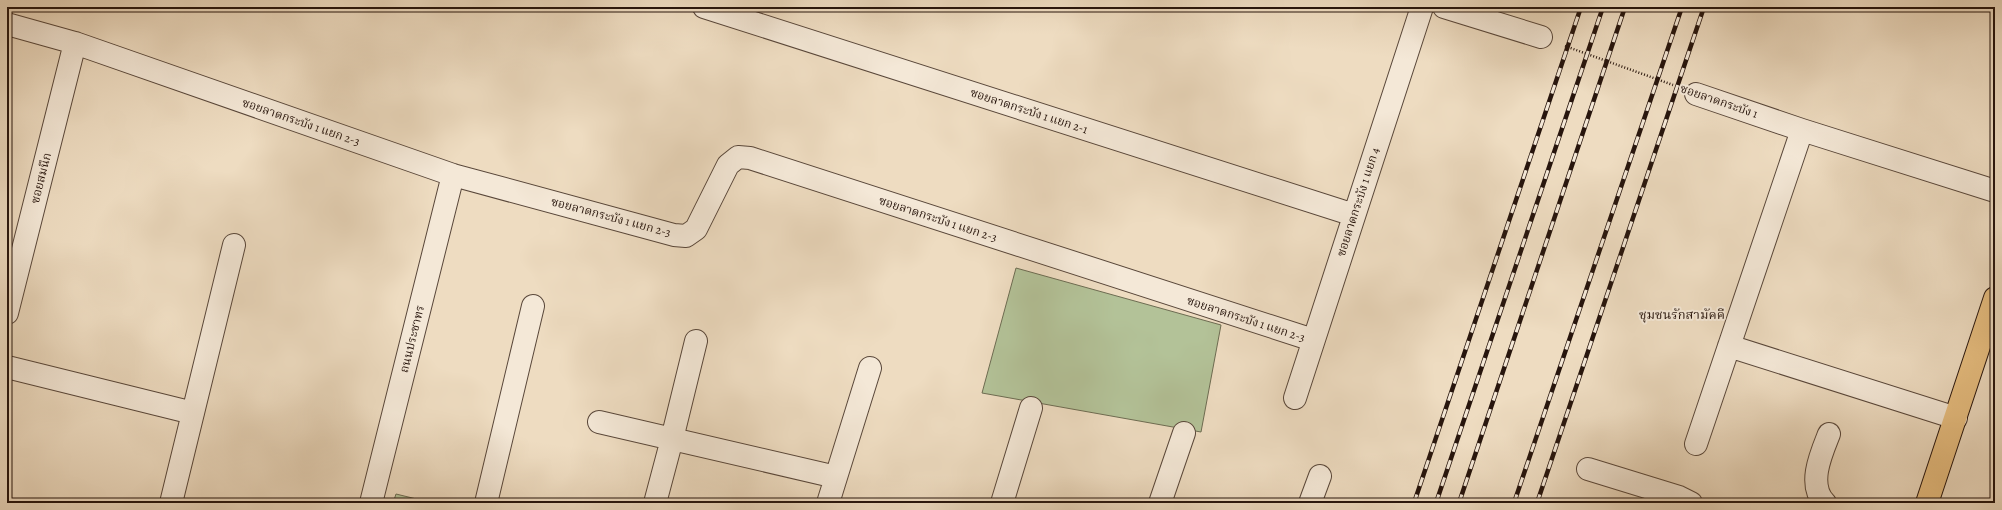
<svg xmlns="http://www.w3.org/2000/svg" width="2002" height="510" font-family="Alegreya,'Noto Serif Thai',serif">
<rect width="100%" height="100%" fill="#eedcc1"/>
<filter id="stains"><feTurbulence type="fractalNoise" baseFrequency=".005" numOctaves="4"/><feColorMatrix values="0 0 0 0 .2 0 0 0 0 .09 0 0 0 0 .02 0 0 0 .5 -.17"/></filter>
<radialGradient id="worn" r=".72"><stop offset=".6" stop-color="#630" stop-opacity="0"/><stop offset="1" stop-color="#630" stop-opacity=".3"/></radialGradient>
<!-- green -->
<path fill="#b3c298" stroke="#6d6c52" d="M1016,268L1221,325L1201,432L982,393Z
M396,494L433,503H393Z"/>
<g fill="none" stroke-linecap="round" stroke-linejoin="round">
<defs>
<path id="minor" d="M704,7L1354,215
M1444,7L1541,37
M7,24L75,43L453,175L674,235L686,236L696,229L728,165L738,157L750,158L1313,340
M1696,94L1802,130L1995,191
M7,313L75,43
M1729,346L1956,418
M7,367L193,413
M1295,398L1422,7
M599,422L836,477
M1696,444L1802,130
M1588,469L1679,497L1691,503
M171,503L234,245
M371,503L453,175
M486,503L533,306
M655,503L672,439L696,341
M828,503L870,368
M1002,503L1031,408
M1160,503L1184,433
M1310,503L1320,476
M1825,503C1807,485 1821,454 1829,434"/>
<path id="major" d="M1927,503L1995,298"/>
</defs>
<!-- minor casing -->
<use href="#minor" stroke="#59473a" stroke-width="24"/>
<!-- major casing -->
<use href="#major" stroke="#27150d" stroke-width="24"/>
<!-- path -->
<path stroke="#27150d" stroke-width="2.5" stroke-dasharray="1 2" stroke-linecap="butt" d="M1565,46L1673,85"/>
<!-- minor -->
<use href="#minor" stroke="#f4e8d7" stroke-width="22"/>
<!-- major -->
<use href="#major" stroke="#e7be80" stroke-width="22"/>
<defs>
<path id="rail" d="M1414,503L1581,7
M1436,503L1603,7
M1459,503L1625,7
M1514,503L1682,7
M1537,503L1704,7"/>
</defs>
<!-- rail casing -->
<use href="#rail" stroke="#27150d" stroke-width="4.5"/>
<!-- rail -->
<use href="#rail" stroke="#f4e8d7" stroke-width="3" stroke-dasharray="9" stroke-linecap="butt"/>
</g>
<g text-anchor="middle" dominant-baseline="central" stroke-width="4" stroke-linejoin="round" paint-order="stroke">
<!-- street labels -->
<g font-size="12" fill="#27150d" stroke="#f4e8d7">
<text transform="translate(1719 101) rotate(19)">ซอยลาดกระบัง 1</text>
<text transform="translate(1029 111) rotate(18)">ซอยลาดกระบัง 1 แยก 2-1</text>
<text transform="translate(301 122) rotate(19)">ซอยลาดกระบัง 1 แยก 2-3</text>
<text transform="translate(41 178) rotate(-76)">ซอยสมนึก</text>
<text transform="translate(1358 202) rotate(-72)">ซอยลาดกระบัง 1 แยก 4</text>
<text transform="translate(611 217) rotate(15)">ซอยลาดกระบัง 1 แยก 2-3</text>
<text transform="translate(938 219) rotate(18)">ซอยลาดกระบัง 1 แยก 2-3</text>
<text transform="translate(1246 319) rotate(18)">ซอยลาดกระบัง 1 แยก 2-3</text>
<text transform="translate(412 339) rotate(-76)">ถนนประชาทร</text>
</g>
<!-- neighbourhood labels -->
<g font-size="13" fill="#27150d" stroke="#f4e8d7">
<text x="1682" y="314">ชุมชนรักสามัคคี</text>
</g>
</g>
<!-- margin -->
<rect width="2002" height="510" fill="none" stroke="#eedcc1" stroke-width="24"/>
<rect x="8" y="8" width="1986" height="494" fill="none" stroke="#27150d" stroke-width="2"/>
<rect x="12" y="12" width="1978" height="486" fill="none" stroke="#27150d"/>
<rect width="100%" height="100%" filter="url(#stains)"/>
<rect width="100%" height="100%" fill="url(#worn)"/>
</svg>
